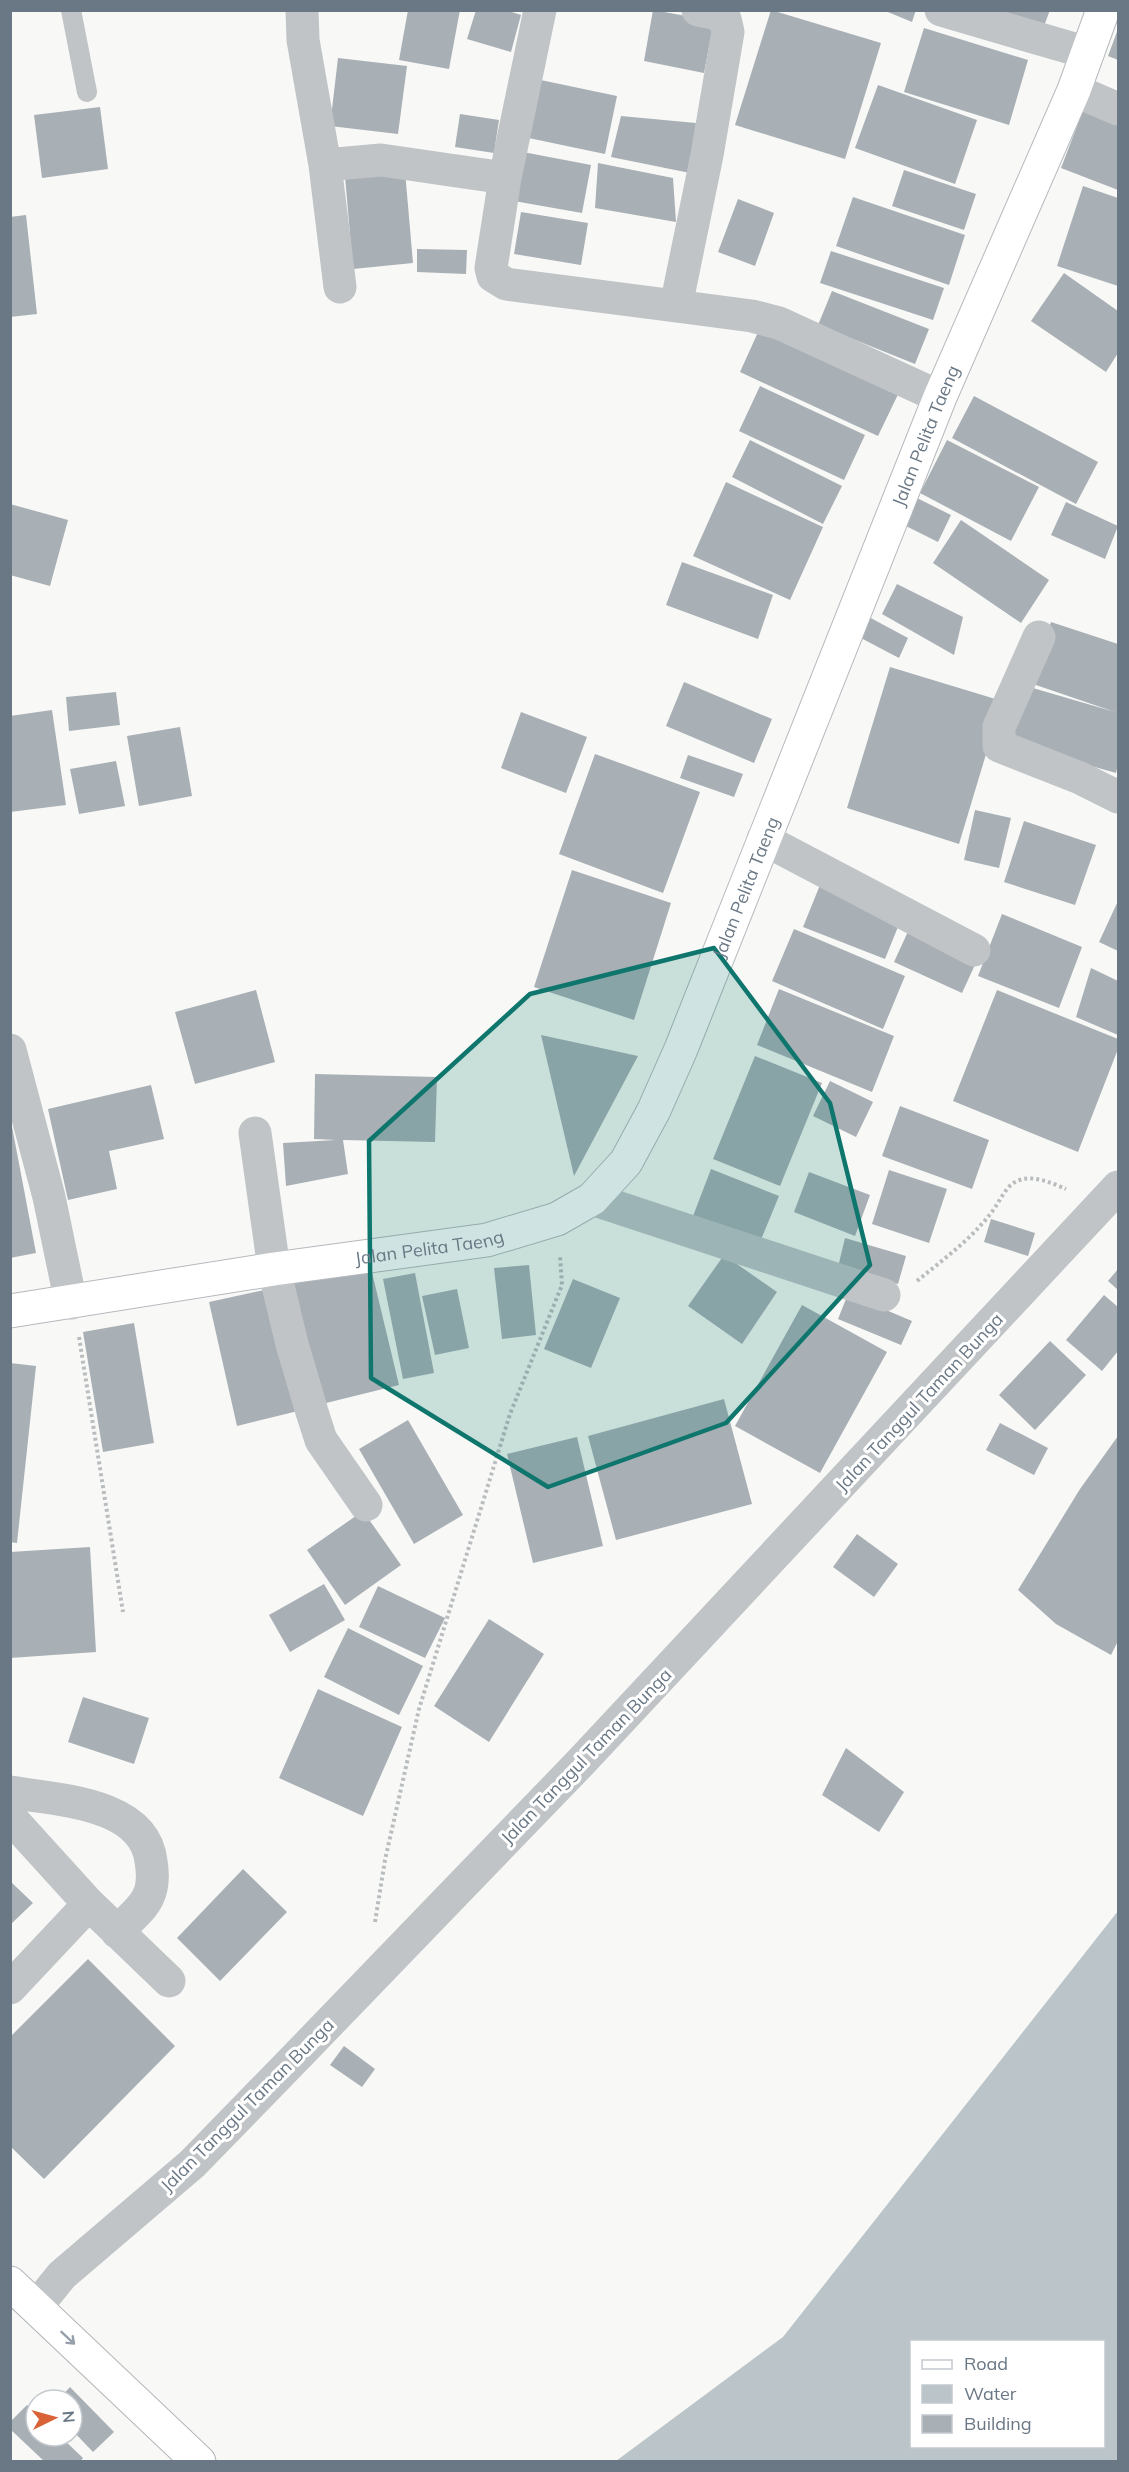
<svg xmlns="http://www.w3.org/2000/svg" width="1129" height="2472" font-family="Mulish,sans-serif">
<rect width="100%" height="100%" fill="#f8f9f6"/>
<!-- water -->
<path fill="#bac4c9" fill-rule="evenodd" d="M1118,1911V2461H616L783,2337ZM912,2342H1104V2446H912Z"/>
<!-- building -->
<path fill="#a8afb5" d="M408,10H460L449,69L399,60Z
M476,10H506L521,15L511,52L467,39Z
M653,10L714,21L704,73L644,61Z
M771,10L881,43L845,159L735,125Z
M883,10H916L912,22Z
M984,10H1050L1041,34Z
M924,28L1028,60L1009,125L904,92Z
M1118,29V60L1108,56Z
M338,58L407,66L398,134L330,126Z
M531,78L617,96L605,154L519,136Z
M878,85L977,120L955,184L855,148Z
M100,107L108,169L42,178L34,115Z
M1084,108L1118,122V190L1061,168Z
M460,114L499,120L494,153L455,147Z
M621,116L696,123L690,173L611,157Z
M523,152L591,165L582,213L514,201Z
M598,163L673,178L676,222L595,208Z
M904,170L976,194L964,230L892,206Z
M405,171L413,263L353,269L345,176Z
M1083,186L1118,198V286L1057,266Z
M853,197L965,235L949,285L836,246Z
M738,199L774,213L755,266L718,252Z
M521,212L588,223L581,265L514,254Z
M26,215L37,314L10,317V217Z
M417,249L467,250L466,274L417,272Z
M831,251L944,288L933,320L820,283Z
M1064,273L1118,311V353L1106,372L1031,321Z
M832,291L929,329L915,364L818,325Z
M764,319L903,384L878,436L740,372Z
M760,386L865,435L844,480L739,431Z
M974,396L1098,462L1076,504L952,438Z
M750,440L842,486L823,524L732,477Z
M947,440L1039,487L1011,541L920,493Z
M726,482L823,527L790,600L693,556Z
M917,498L951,515L938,542L904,525Z
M1066,502L1118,526L1105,559L1051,535Z
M10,504L68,520L50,586L10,575Z
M961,520L1049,580L1021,623L933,563Z
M682,562L773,595L758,639L666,605Z
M897,584L963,617L954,655L882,614Z
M867,616L908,638L899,658L857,636Z
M1051,622L1118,644V764L1116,773L1010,743L1026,686L1115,712L1030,683Z
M890,667L1002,701L959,844L847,808Z
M684,682L772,719L754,763L666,726Z
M116,692L120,725L69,731L66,697Z
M52,710L66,805L10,812V716Z
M521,712L587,737L566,793L501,768Z
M180,727L192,796L139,806L127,736Z
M595,754L700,792L663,893L559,854Z
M688,755L743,774L734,797L680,778Z
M116,761L125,806L79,814L70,769Z
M975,810L1011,818L999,868L964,860Z
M1024,821L1096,845L1075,905L1004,882Z
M572,870L671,903L634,1020L534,987Z
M820,885L902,917L885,959L803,927Z
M1118,901V951L1099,942Z
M1002,914L1082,947L1059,1008L978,976Z
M911,925L979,956L962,993L894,962Z
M794,929L905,976L883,1029L772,981Z
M1091,968L1118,981V1035L1076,1017Z
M779,989L894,1036L872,1092L757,1045Z
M256,990L275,1062L195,1084L175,1012Z
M997,990L1118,1039V1049L1078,1152L953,1101Z
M541,1035L638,1056L574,1176Z
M755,1056L822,1083L780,1186L713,1159Z
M315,1074L437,1077L435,1142L343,1140L348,1174L286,1186L283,1143L336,1140L314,1139Z
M830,1081L873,1102L856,1137L813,1116Z
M151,1085L164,1139L109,1151L117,1189L68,1200L48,1109Z
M900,1106L989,1140L972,1189L882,1156Z
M10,1116L36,1253L10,1258Z
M711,1169L779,1196L760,1242L693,1216Z
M889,1170L947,1189L929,1243L872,1224Z
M809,1172L870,1195L855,1236L794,1212Z
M991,1219L1035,1233L1028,1256L984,1242Z
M845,1238L906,1256L898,1284L838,1267Z
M724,1255L777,1292L742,1344L688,1306Z
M370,1264L399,1385L318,1405L290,1284Z
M529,1265L536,1335L502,1339L494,1268Z
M1118,1269V1290L1108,1281Z
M415,1273L434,1373L403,1379L383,1279Z
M573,1279L620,1298L591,1368L544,1349Z
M273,1288L302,1410L237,1426L209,1302Z
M457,1289L469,1348L435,1355L422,1296Z
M848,1294L912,1321L901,1345L838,1319Z
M1104,1295L1118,1307V1351L1102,1371L1066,1340Z
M802,1305L887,1352L820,1473L735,1426Z
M134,1323L154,1443L103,1452L83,1332Z
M1050,1341L1086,1375L1035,1430L999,1395Z
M10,1363L36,1366L17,1543L10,1542Z
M724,1399L752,1504L616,1540L588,1436Z
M408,1420L463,1515L414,1544L359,1449Z
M1000,1423L1048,1448L1034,1475L986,1450Z
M1118,1436V1641L1111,1655L1056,1624L1018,1590L1080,1489Z
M577,1437L603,1546L533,1563L507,1454Z
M363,1511L401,1565L345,1605L307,1550Z
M857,1534L898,1564L874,1597L833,1567Z
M90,1547L96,1652L10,1658V1552Z
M324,1584L345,1620L290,1652L269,1615Z
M378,1586L445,1618L425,1658L359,1627Z
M489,1619L544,1654L489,1742L434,1706Z
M348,1628L423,1666L399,1715L324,1677Z
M318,1689L402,1727L363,1816L279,1778Z
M83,1697L149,1718L134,1764L68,1742Z
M846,1748L904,1792L879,1832L822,1795Z
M243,1869L287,1912L220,1981L177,1938Z
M10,1881L33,1903L10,1925Z
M88,1959L175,2046L44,2179L10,2146V2037Z
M344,2046L375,2069L362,2087L330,2065Z
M70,2387L114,2432L93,2452L72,2430V2400H58Z
M27,2405L36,2413V2436H60L83,2458L80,2462H45L10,2429V2422Z"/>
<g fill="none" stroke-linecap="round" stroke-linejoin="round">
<defs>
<g id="secondary">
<path id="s1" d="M10,1311L274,1269L487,1240L557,1219L592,1199L626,1162L654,1110L681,1049L940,397L1074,90L1103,10"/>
</g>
<path id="highway" d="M10,2283L199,2462"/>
</defs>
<!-- secondary casing -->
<use href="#secondary" stroke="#b5b9be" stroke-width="35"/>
<!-- highway casing -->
<use href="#highway" stroke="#b3b7ba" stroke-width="35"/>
<!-- path -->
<path stroke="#babdbf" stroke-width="4" stroke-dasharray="3 3" stroke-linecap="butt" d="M917,1281C945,1258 973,1238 994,1209C1001,1199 1006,1186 1017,1181C1032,1174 1052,1183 1066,1189
M79,1337L123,1612
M375,1922L385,1860L419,1709L510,1414L562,1285L560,1256"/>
<!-- lane -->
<path stroke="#c0c4c7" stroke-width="20" d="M71,10L87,92"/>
<!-- street -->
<path stroke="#c0c4c7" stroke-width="33" d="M302,10L303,40L325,165L340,287
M540,10L505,178L491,268L493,276L506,284L676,306
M698,10L714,13L725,19L728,32L707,155L676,306L752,316L779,323L940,397
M941,10L1088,53
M1074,90L1118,109
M325,165L381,160L505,178
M1039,637L999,727V746L1080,778L1118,797
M763,839L974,950
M10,1050L49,1197L71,1303
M255,1133L274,1269L292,1344L312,1412L321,1440L366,1505
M592,1199L884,1295
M10,1792C56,1800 144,1802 151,1861C153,1873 153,1887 148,1897C142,1910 127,1921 117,1932
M10,1817L89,1904L169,1981
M10,1988L89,1904
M36,2307L62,2275L192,2164L302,2051L581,1762L1118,1187"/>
<!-- secondary -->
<use href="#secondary" stroke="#fff" stroke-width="33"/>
<!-- highway -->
<use href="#highway" stroke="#fff" stroke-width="33"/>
</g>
<!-- one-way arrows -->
<defs><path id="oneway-shaft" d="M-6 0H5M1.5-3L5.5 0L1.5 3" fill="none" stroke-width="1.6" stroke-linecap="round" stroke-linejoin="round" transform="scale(1.5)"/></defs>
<use stroke="#97a0aa" href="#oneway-shaft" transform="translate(68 2338) rotate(43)"/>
<!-- marked area -->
<path fill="#0f766e" fill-opacity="0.2" stroke="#0f766e" stroke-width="4.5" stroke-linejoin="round" d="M714,948L830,1103L870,1265L726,1423L548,1487L371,1378L369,1141L530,994Z"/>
<g text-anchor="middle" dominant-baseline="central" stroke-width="6" stroke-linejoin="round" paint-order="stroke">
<!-- street labels -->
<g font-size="18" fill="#6a7885" stroke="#fff">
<text stroke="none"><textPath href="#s1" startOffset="1432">Jalan Pelita Taeng</textPath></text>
<text stroke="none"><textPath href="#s1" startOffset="946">Jalan Pelita Taeng</textPath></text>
<text stroke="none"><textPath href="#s1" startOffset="424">Jalan Pelita Taeng</textPath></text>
<text transform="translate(919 1402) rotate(-47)">Jalan Tanggul Taman Bunga</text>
<text transform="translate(586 1756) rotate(-46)">Jalan Tanggul Taman Bunga</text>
<text transform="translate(247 2105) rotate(-45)">Jalan Tanggul Taman Bunga</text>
</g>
</g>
<!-- border -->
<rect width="1129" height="2472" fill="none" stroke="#6a7885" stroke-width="24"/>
<!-- legend -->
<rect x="910" y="2340" width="195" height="108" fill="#ffffff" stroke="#c3c9ce" stroke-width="1.5"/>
<rect x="922" y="2360" width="30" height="9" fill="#ffffff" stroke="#c3c9ce" stroke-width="1.5"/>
<text x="964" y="2370" font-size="18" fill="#6a7885">Road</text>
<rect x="922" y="2385" width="30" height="18" fill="#bac4c9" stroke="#c3c9ce" stroke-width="1.5"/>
<text x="964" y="2400" font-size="18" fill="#6a7885">Water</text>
<rect x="922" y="2415" width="30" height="18" fill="#a8afb5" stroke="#c3c9ce" stroke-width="1.5"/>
<text x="964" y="2430" font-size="18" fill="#6a7885">Building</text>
<!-- north arrow -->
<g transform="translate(54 2418) rotate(85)"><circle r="28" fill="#ffffff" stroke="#c3c9ce" stroke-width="1.5"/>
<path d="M0-4.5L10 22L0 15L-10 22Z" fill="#d96336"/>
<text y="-9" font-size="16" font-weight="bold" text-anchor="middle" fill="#6a7885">N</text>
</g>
</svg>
